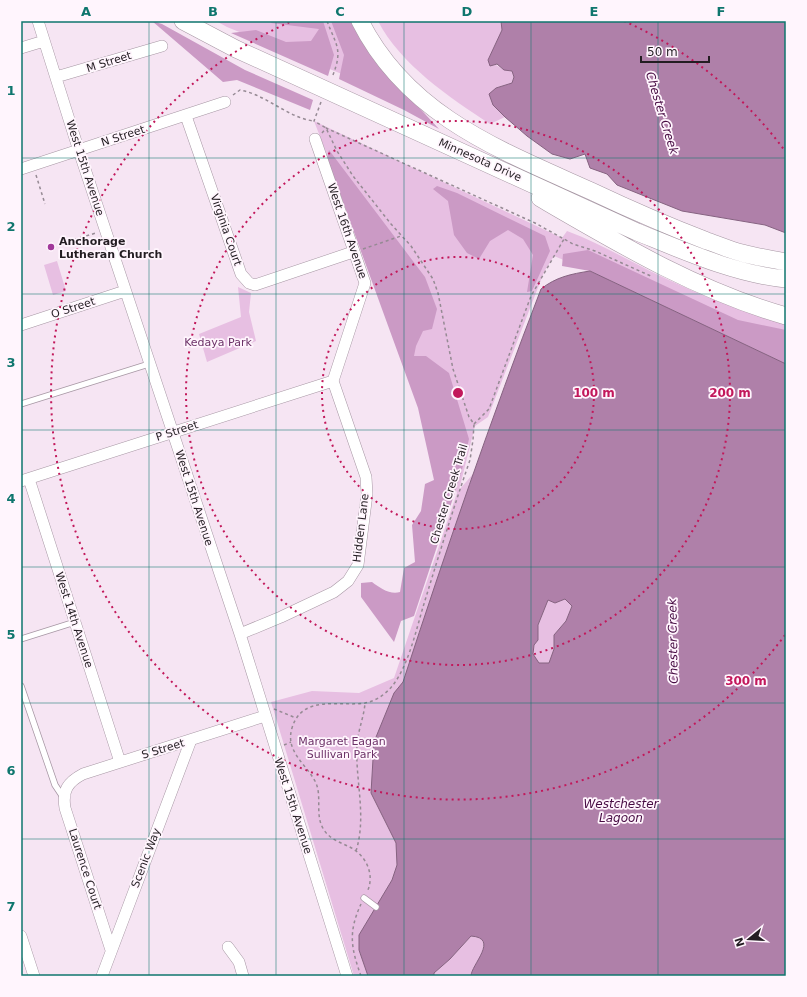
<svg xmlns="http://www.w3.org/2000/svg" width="807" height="997" font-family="'DejaVu Sans',sans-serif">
<rect width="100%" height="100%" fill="#f6e5f3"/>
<!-- green -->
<path fill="#e7bfe2" d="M216,21H347L354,79L227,27Z
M378,21H501L502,30L488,60L504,70L512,71L514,77L512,83L496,88L493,105L505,117L490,124C450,98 400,64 378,21Z
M314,121L562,238L567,231C597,242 624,258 652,272C695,293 739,311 786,322V364L590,271L554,256L544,272L488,417L475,426L459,490L487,458L406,811L382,976H354L271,702L312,691L359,693L394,678L457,493Z
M57,261L66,291L53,295L44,265Z
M238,287L251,293L249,312L256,341L207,362L199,334L241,317Z
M565,599L572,605L566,621L554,635V649L549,664L539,663L533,654L534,645L538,640V626L548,600L555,603Z
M471,936C500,938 471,965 471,976H434V973L450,959Z"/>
<!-- forest -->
<path fill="#cb9ac5" d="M152,21L162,24L245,70L313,100L310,110L237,80L223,82Z
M272,21H323L334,55L328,76L231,33L256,30L286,42L311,41L319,29L271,23Z
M331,21H353L387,73L439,129L404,110L339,79L344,55Z
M329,150L425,277L437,309L432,329L423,331L416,346L414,356H426L449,373L469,439L461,474L414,616L401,621L394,642L361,597V583L372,582C380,588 390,595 400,592L404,568L415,562L412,525L421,511L425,484L434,480L418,408L327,158Z
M437,186L457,193L545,236L550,251L532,291L527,292L533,255L523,239L508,230L490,241L479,259L467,253L454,235L448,201L433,189Z
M588,250L738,320L786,330V364L590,271L562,266L563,254Z"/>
<!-- water -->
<path fill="#af80a9" stroke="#856280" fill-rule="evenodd" d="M501,21H786V233L765,225L682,211L617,185L607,174L590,168L585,154L570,159L552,154L527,136L505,117L493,105L489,94L496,88L512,83L514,77L512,71L504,70L497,64L490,66L488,60L502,30Z
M590,271L786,364V976H471C471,965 500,938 471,936L450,959L434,973V976H368L359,950V935L392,880L397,865L396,843L371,793L374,742L394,693L403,682C446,550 491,419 541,289C556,277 571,274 590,271ZM565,599L572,606L566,621L554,635V649L549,663H539L533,654L534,645L538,640V625L548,600L555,603Z"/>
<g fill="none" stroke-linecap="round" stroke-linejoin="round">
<defs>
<path id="service" d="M21,404L149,364
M21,639L75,622
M21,686L55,785L63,797
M364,898L376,907"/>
<path id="minor" d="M38,21L79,151L240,634L347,976
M21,48L44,41
M56,77L162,46
M186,116L241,274L249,283L255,285L353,252
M315,139L365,283L333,381
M21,169L225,102
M21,325L125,291
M29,479L120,762
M21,481L333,381
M240,634L281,617L334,592L348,581L358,565L367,494L366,477L333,381
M21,936L34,976
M228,947L239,962L243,976
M111,950L65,808C62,790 68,782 83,774L265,716
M102,976L191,740"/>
<path id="primary" d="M183,21L236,49L637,232C684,251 735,274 786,279
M360,21C408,116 500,150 591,191C629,209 668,226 707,241C719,245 730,250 742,253C756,257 771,259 786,262
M540,198C619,244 698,291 786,316"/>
</defs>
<!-- service casing -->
<use href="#service" stroke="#a797a4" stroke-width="7"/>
<!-- minor casing -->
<use href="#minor" stroke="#a797a4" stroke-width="12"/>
<!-- primary casing -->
<use href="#primary" stroke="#a797a4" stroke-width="18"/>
<!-- path -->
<path stroke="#968a94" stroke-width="1.5" stroke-dasharray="3 3" stroke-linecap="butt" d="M327,21C336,45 343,49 333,75
M233,95L240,90C267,95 288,118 314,121
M321,102L314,121L326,128L337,151L353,176L391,224L411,246L433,279L438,293L453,369L469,417L474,424L473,440L470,460C453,509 438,558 423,607C416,631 408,666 393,685C386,694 376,701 365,703C340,707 302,694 292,728C285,751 305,763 315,781C323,796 314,815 324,830C333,843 346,843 356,851C369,861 374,878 367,892
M322,133L326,128L535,223L573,244L595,251L653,277
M36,175L45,204
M69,241L96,233
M363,249L401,236
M474,424L489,409L531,296L564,239
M274,709L296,718
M284,745L291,742
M356,851C367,816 355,780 357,745C358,730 364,717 365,703
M361,976C351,948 348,932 361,904"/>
<!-- service -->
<use href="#service" stroke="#fff" stroke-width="5.5"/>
<!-- minor -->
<use href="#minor" stroke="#fff" stroke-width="11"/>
<!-- primary -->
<use href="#primary" stroke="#fff" stroke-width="17"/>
</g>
<!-- grid -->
<path fill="none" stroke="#0f766e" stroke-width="1" stroke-opacity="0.55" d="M149,21V976M276,21V976M404,21V976M531,21V976M658,21V976M21,158H786M21,294H786M21,430H786M21,567H786M21,703H786M21,839H786"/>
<!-- distance rings -->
<g fill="none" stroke="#c2185b" stroke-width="2" stroke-dasharray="2 4">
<circle cx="458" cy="393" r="136"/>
<circle cx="458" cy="393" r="272"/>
<path d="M785 635A407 407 0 1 1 292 21M624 21A407 407 0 0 1 785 151"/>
</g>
<!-- markers -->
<circle fill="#a1389a" stroke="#fff5fd" stroke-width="1.5" cx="51" cy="247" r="4"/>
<g text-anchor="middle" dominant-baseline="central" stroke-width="3.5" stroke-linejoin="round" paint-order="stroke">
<!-- street labels -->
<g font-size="11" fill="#231d22" stroke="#fff5fd">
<text transform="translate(109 62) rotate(-17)">M Street</text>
<text transform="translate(123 136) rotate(-18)">N Street</text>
<text transform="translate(480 160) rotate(24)">Minnesota Drive</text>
<text transform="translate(85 168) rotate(72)">West 15th Avenue</text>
<text transform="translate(226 230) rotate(71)">Virginia Court</text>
<text transform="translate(347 231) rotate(71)">West 16th Avenue</text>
<text transform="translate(73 308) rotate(-18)">O Street</text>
<text transform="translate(177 431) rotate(-18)">P Street</text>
<text transform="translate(449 494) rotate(-73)">Chester Creek Trail</text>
<text transform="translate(194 498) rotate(72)">West 15th Avenue</text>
<text transform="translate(361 528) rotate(-83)">Hidden Lane</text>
<text transform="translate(74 620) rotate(72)">West 14th Avenue</text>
<text transform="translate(163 749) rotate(-17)">S Street</text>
<text transform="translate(293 806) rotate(72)">West 15th Avenue</text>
<text transform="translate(146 858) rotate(-69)">Scenic Way</text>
<text transform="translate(85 869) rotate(72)">Laurence Court</text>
</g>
<!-- poi labels -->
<g font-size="11" font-weight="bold" fill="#231d22" stroke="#fff5fd" text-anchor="start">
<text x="59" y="241">Anchorage<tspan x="59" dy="13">Lutheran Church</tspan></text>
</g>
<!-- park labels -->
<g font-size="11" fill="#6d3268" stroke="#fff5fd">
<text x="218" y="342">Kedaya Park</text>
<text x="342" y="741">Margaret Eagan<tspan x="342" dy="13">Sullivan Park</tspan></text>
</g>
<!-- water labels -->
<g font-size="12" font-style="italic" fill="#470c43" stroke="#fff5fd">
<text transform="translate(662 113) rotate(73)">Chester Creek</text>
<text transform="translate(673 641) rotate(-91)">Chester Creek</text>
<text x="621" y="804">Westchester<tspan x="621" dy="14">Lagoon</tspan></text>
</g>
</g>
<circle cx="458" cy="393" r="6" fill="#c2185b" stroke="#fff5fd" stroke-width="2"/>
<g font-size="12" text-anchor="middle" font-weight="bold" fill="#c2185b" stroke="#fff5fd" stroke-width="3.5" stroke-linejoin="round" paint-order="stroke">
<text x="594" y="397">100 m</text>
<text x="730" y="397">200 m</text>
<text x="746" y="685">300 m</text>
</g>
<!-- border -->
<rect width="807" height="997" fill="none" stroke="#fff5fd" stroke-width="44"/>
<!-- north arrow -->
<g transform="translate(749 939) rotate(252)" stroke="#fff5fd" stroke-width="3" paint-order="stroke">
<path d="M0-3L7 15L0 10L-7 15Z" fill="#231d22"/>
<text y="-6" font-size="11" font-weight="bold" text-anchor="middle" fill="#231d22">N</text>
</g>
<!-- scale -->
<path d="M641 56v6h68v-6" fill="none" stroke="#231d22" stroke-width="2"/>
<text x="647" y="56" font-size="12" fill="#231d22" stroke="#fff5fd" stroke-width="3" paint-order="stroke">50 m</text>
<rect x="22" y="22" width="763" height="953" fill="none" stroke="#0f766e" stroke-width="1.5"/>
<g font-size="13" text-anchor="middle" font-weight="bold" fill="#0f766e">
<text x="86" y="16">A</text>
<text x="213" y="16">B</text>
<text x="340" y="16">C</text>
<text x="467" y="16">D</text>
<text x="594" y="16">E</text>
<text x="721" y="16">F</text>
<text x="11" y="95">1</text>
<text x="11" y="231">2</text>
<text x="11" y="367">3</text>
<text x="11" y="503">4</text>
<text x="11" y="639">5</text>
<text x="11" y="775">6</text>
<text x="11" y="911">7</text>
</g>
</svg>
